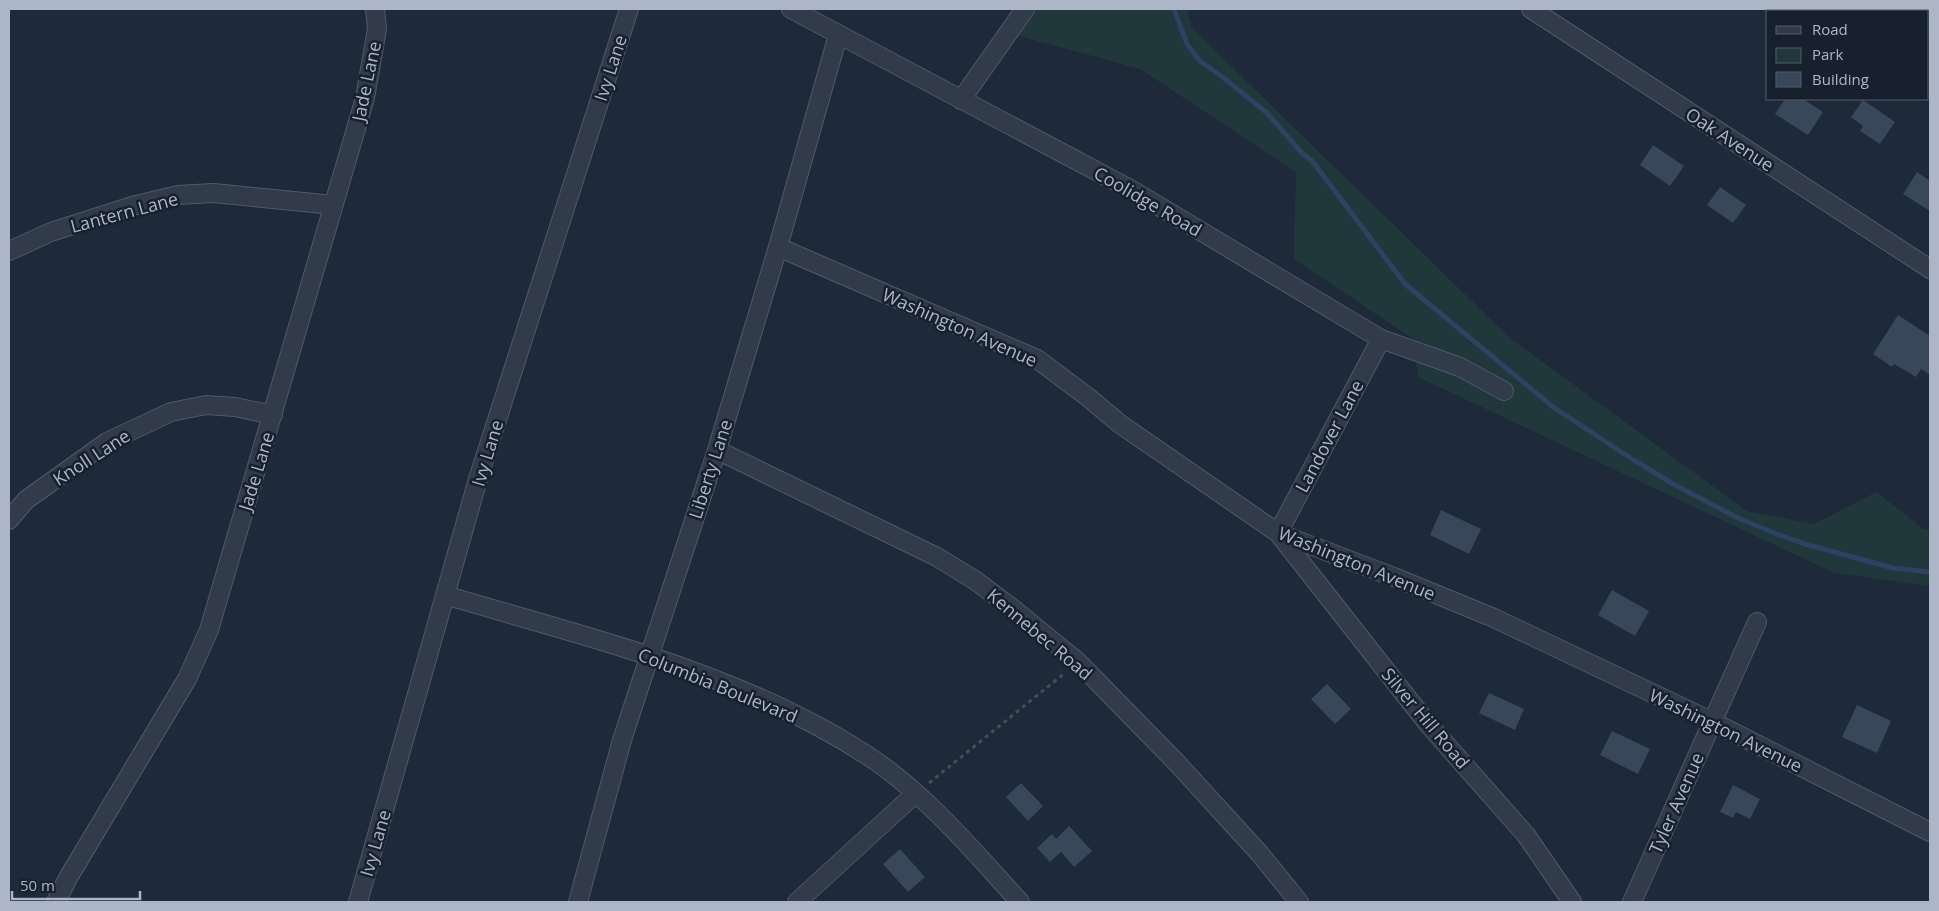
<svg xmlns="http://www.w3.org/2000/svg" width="1939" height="911" font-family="'Open Sans',sans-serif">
<rect width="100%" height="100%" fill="#1e293a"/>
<!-- green -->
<path fill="#20373b" d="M1029,9H1187L1192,28L1510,338L1747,511L1814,524L1876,492L1924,529H1930V586L1834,573L1418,377L1413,339L1294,259L1296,172L1140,69L1019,36Z
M1838,9H1930V34H1928V11H1836Z"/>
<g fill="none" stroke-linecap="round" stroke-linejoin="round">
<!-- stream -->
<path stroke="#2e4261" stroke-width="5" d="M1174,9L1187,44L1200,61L1220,75L1267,113L1301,152L1313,162L1405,284L1553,407L1632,459L1675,485L1736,517L1774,533L1805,544L1893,568L1930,572"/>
</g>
<!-- building -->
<path fill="#39475a" d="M1785,99H1803L1823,112L1808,135L1775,114Z
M1863,100L1895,122L1880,144L1860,131L1863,126L1851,117Z
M1653,145L1684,166L1670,186L1640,165Z
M1917,172L1930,181V211L1903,194Z
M1720,187L1746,205L1733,223L1707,205Z
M1898,315L1930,336V375L1921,369L1916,377L1894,364L1892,367L1873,354Z
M1441,510L1481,529L1469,554L1430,535Z
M1612,590L1649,611L1635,636L1598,615Z
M1327,684L1351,709L1335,724L1311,699Z
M1489,693L1524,709L1515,730L1479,713Z
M1857,705L1891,721L1877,753L1842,737Z
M1612,731L1650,749L1638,774L1600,755Z
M1021,783L1043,806L1028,821L1006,797Z
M1733,785L1760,799L1750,819L1736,812L1733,818L1720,812Z
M1069,826L1092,851L1074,867L1061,852L1050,862L1037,848L1052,834L1056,839Z
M900,849L925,877L908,892L883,864Z"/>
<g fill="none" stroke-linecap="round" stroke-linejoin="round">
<defs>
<path id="minor" d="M791,9L1132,190L1381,339L1460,367L1504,391
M1531,9L1930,269
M961,100L1025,9
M778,247L1037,359L1089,398L1120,424L1278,533L1394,577L1494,618L1713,722L1930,832
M9,251L51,232L132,206L178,195L213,193L333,205
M1381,339L1278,533L1428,724L1526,835L1572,902
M717,450L937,557L976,581L1012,608L1078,662L1176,762L1260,854L1299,902
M9,520L26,500L107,442L171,412L206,405L235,407L273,415
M445,595C589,638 752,676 877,762C930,799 977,855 1020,902
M56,902L68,878L187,679L209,630L365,98L377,29L375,9
M358,902L478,479L629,9
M578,902L622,740L717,450L778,247L838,35
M797,902L916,793
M1632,902L1757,622"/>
</defs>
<!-- minor casing -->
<use href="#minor" stroke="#4f5968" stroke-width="20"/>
<!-- path -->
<path stroke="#3b5355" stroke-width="3" stroke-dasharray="4 4" stroke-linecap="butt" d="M929,783L1066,672"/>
<!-- minor -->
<use href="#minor" stroke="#323b4a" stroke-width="18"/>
</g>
<g text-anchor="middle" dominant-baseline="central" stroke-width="5" stroke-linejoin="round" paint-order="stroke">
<!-- street labels -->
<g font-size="18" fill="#acb6c7" stroke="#17212e">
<text transform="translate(610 68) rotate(-72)">Ivy Lane</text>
<text transform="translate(366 81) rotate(-78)">Jade Lane</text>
<text transform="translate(1730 139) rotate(33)">Oak Avenue</text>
<text transform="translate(1148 201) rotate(30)">Coolidge Road</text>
<text transform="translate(124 212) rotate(-15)">Lantern Lane</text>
<text transform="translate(960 327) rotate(24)">Washington Avenue</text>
<text transform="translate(1329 436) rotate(-62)">Landover Lane</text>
<text transform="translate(487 453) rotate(-73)">Ivy Lane</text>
<text transform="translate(91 457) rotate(-33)">Knoll Lane</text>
<text transform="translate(710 469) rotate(-72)">Liberty Lane</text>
<text transform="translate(256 471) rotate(-73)">Jade Lane</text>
<text transform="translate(1357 563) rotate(22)">Washington Avenue</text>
<text transform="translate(1040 634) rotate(40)">Kennebec Road</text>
<text transform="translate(718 685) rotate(22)">Columbia Boulevard</text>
<text transform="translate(1426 718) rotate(50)">Silver Hill Road</text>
<text transform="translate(1726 730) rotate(26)">Washington Avenue</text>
<text transform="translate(1676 803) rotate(-66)">Tyler Avenue</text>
<text transform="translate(375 843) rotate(-74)">Ivy Lane</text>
</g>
</g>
<!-- border -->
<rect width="1939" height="911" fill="none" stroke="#acb6c7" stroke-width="20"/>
<!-- legend -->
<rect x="1766" y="10" width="162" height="90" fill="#17212e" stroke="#535d6b"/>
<rect x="1776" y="26" width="25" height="8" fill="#323b4a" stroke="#535d6b"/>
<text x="1812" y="35" font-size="15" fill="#acb6c7">Road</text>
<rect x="1776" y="48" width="25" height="15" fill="#20373b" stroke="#535d6b"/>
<text x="1812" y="60" font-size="15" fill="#acb6c7">Park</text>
<rect x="1776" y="72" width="25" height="15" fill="#39475a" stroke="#535d6b"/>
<text x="1812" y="85" font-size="15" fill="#acb6c7">Building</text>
<!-- scale -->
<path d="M12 891v8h128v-8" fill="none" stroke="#acb6c7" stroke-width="2.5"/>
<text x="20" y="891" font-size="15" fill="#acb6c7" stroke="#17212e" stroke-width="4" paint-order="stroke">50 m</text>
</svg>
